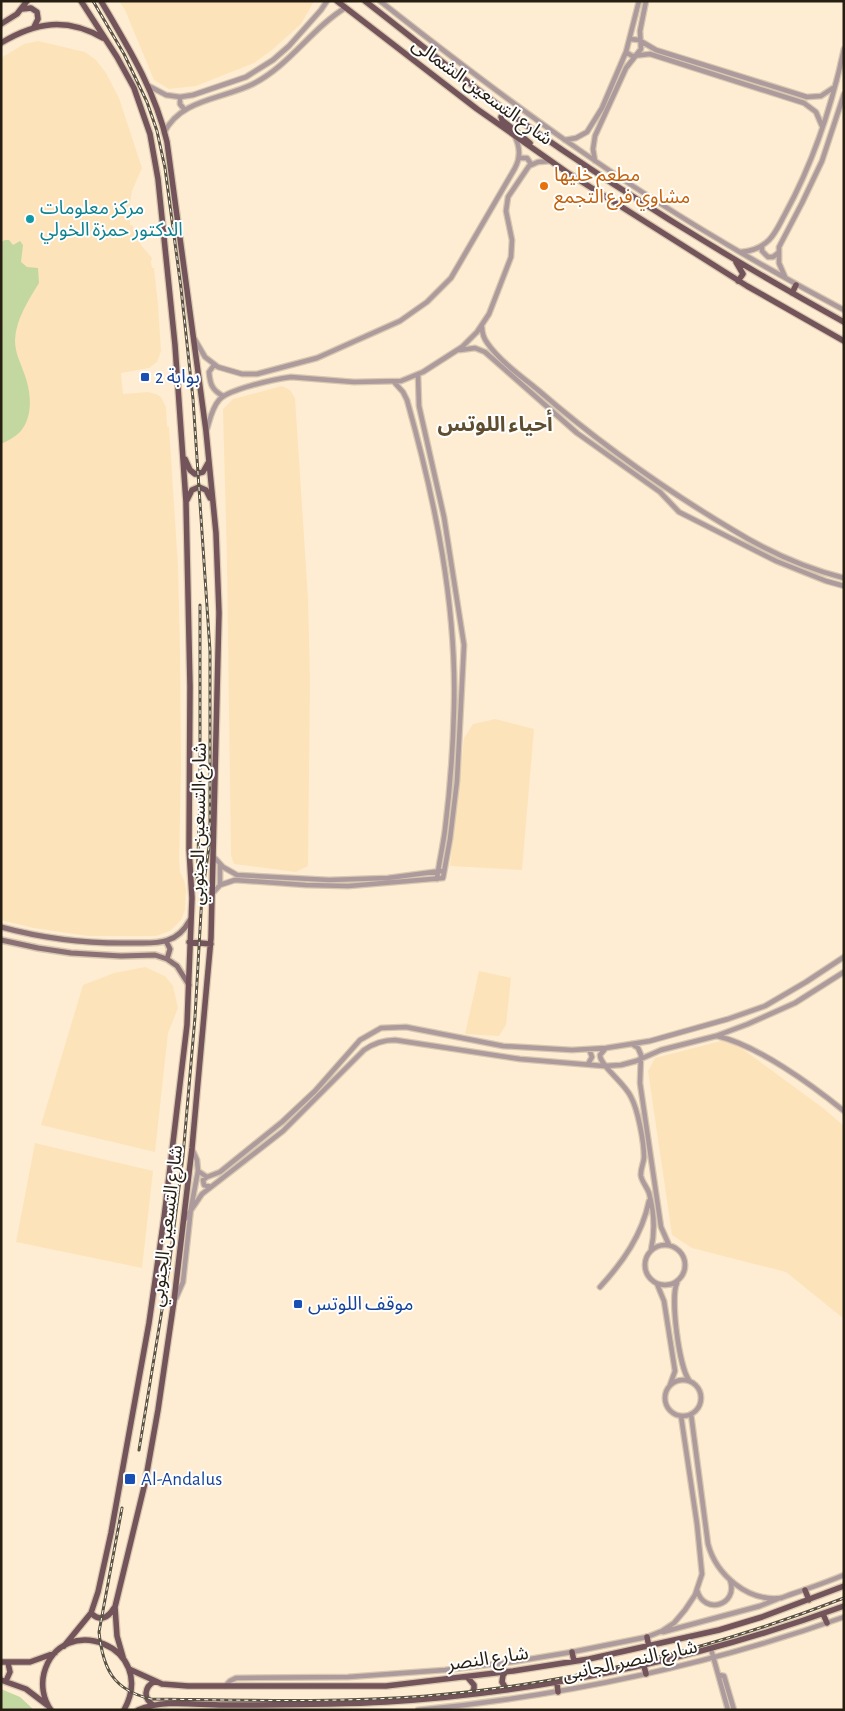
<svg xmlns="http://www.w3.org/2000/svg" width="845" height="1711" font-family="'Alegreya Sans','Noto Sans Arabic',sans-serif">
<rect width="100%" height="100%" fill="#feedd2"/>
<!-- built -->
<path fill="#fce3ba" d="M119,1H314L301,24L272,50L254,63L196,86L169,89L154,80L125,10Z
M38,41L85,52L96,60L106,73L119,98L142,168L132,191L130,204V225H132L141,245L152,258L151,262L152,268H154L158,305L161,351L157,362L149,368L121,373L123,394L148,392L156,394L161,397L166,407L167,426L169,427L178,566L180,655L181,768L179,859L180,872L184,880L186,889L185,910L181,920L170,931L156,936H88L34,928L1,920V58L24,44Z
M282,386L290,390L295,398L308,598L310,680L308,866L296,872L234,864L231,855L227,562L223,409L233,399Z
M495,719L534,729L522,870L450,866L464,738L473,724Z
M145,967L165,976L173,986L178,1008L168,1033L155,1152L41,1125L83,985L114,973Z
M479,971L511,978L506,1025L499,1036L465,1034Z
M729,1039L823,1108L844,1126V1319L786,1272L692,1248L672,1235L648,1071L655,1058Z
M35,1143L153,1171L142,1268L16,1242Z"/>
<!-- green -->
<path fill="#c3d8a0" d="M5,240H9L13,245L20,241L23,245L21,262L27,267L38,268L39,283C28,301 16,319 15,340C15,353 20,361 24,373C31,391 34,416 20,432C15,437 8,441 1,444V242Z
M1,1689L20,1697L34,1710H1Z"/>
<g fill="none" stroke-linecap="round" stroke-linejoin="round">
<defs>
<path id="tertiary" d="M380,1C441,49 502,96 565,140C654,203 748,259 844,310
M630,39L639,40L656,50L807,97L821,96L833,88
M626,52L632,56L650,54L804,103L816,112L822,126
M149,86L166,95L180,97L193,95L246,77L273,60L289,46L321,10L327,1
M180,97V104L184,109
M164,133C180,99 223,99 253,84C290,65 311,29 345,8
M565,140L576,138L587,132L602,108L626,52L639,1
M519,158H527L531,164
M595,161L593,149L595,136L626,68L641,49L640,31L646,1
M762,246V251L768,257H773L778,253
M741,252C752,251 761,248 769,240C776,233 780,223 785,214C813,163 832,105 844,49
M785,277L779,263V247L802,203L822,161L844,94
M482,327C482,333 484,339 488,344C500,361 522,377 538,390C598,442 664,489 733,530C767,551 805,568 844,578
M194,338L205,357L218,367L242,374H257L317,358L400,321L427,302L451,278L515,168C521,157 520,146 514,135
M460,350L475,348L485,352L577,433L660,492L679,512L776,561L826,581L844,586
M214,365L209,372C210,384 212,390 223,396
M394,382L403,392L407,400C435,500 457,605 454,709C453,750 450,790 445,830C443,846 439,862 437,879
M207,429C210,419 212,408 219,400C228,389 276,379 291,377L354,382L401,381L423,372L462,347L477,332L489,314L511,257L512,240L506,211L508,197L529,166L538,162L551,161
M213,856L223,867L237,875L329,880L388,878L441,871
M220,864V885
M212,894L220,885L235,880L306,885L348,886L443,878L450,839L457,781L464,645L444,517L419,406L418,375
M717,1036C757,1045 812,1085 844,1111
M632,1044L638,1048L641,1055L640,1083L661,1227L669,1245
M605,1049L600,1055C600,1066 625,1083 631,1097C638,1110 644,1142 644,1157C644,1163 640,1169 641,1176C642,1182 647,1187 649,1193C654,1211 655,1232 651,1250
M588,1064L592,1057L589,1049
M198,1171L207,1177L220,1172L282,1122L315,1091L360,1040L381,1028L406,1027L503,1046L572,1050L606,1048L650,1041L728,1019L765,1006L806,982L844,957
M207,1177L203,1180L204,1185L211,1187
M185,1219L202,1194L283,1131L364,1050C374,1043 384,1040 395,1040L520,1059L604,1066L621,1065L636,1061L661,1050L716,1036L748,1024L795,1003L844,972
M645 1265a20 20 0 1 1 40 0a20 20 0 1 1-40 0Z
M677,1283C670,1297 679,1367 689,1380
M657,1284L664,1301L675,1371L670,1385
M600,1287C623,1262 642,1235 649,1201
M176,1298L183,1282L191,1208L198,1171L197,1160L192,1149
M665 1398a18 18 0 1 1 36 0a18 18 0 1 1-36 0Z
M691,1414L708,1544C716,1574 747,1602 781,1598C784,1597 789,1595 792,1594C810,1588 827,1582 844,1575
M697,1590C704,1616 739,1605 730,1580
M663,1632L760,1606L780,1598
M711,1649L728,1710
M719,1675L724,1676L734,1710
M225,1686L230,1681L236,1678L348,1677L445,1670L512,1662L572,1652L647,1637L662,1631L674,1623L685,1610L695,1595L702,1574L697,1524L681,1416
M418,1710C563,1696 706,1666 844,1617"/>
<path id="secondary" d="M1,927C45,939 89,944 134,943C145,943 157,944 168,940C178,937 185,929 190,920
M1,940L38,948L71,953L121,956L155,955L167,959L177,966L189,985
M166,941L170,949L167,959"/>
<path id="primary" d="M101,1C128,47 155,90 167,142L206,431L216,533L219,613L211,938L192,1148L174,1301L158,1410L145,1483L115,1607L117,1636L123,1657
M337,1L477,109L568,173L747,286L844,341
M365,1C413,38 460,77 509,113C616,189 728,258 844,322
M22,9L31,8L37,12L38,19L34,27
M1,24L17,14L27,1
M1,43C36,22 66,17 103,38
M509,113H503L501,117L502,120L530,143
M736,262L743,274L738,281
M792,293L796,285
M185,459L190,470L195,474L203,472L208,463
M187,500L192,490L199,487L206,490L210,498
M189,942L211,944
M805,1590L809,1600
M91,1613C100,1622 108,1618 114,1608
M823,1614L827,1623
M647,1637L649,1647
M64,1646L91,1613L98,1592L111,1533L149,1323L164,1218L187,1025L192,898L189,849L190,686L186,502L175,345L158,179L150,134L134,88L117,57L81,1
M572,1652L574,1661
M1,1662H30L55,1653
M644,1666L646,1674
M129,1669L162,1684L188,1686H386L513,1671L589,1659L719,1630L762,1617L844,1586
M506,1672L503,1675L502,1682L505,1687L509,1689
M468,1678L474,1685V1689L471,1694
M1,1680L26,1689L47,1705
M6,1681L10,1672L8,1663
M557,1683L558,1692
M153,1705C143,1698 144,1687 155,1681
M51,1710C43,1699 41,1685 44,1673C61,1610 159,1646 124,1710
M138,1710C165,1699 195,1705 224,1705C278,1705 332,1705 386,1702C543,1692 696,1660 844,1606"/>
</defs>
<!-- tertiary casing -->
<use href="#tertiary" stroke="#d7c8af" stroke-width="7"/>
<!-- secondary casing -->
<use href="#secondary" stroke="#d7c8af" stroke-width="8"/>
<!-- primary casing -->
<use href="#primary" stroke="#d7c8af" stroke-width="8"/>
<!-- tertiary -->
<use href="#tertiary" stroke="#ac9a9d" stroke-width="4.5"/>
<!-- secondary -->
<use href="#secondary" stroke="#8b7176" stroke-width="5"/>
<!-- primary -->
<use href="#primary" stroke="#73545b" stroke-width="5.5"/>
<defs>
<path id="rail" d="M93,1L124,54L147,102L157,131L165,168L181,288L193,399L210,651V840L202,895L195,1017L183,1156L169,1267L139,1450
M197,882L200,798V605
M122,1508L99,1632C103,1669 113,1690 151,1699C242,1700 335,1703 426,1696C569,1684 710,1650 844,1598"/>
</defs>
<!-- rail casing -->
<use href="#rail" stroke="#5d5343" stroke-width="3"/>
<!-- rail -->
<use href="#rail" stroke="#fff" stroke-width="1" stroke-dasharray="4" stroke-linecap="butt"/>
</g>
<!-- markers -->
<circle fill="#e8710a" stroke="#fff" stroke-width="2" cx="544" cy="186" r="5"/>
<circle fill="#0f9aa8" stroke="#fff" stroke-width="2" cx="30" cy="219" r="5"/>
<g fill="#1a4fb4" stroke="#fff" stroke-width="2">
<rect x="140" y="372" width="10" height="10" rx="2.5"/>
<rect x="293" y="1299" width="10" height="10" rx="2.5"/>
<rect x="124" y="1473" width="12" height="12" rx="2.5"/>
</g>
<g text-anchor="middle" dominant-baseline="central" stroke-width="4" stroke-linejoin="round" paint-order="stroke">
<!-- street labels -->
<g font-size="19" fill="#261e12" stroke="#fff">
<text transform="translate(482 92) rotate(36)">شارع التسعين الشمالى</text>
<text transform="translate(199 824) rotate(-89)">شارع التسعين الجنوبي</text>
<text transform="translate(167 1226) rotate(-83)">شارع التسعين الجنوبي</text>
<text transform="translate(488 1659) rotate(-8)">شارع النصر</text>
<text transform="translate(630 1661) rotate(-12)">شارع النصر الجانبى</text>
</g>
<!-- food labels -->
<g font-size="19" fill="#c56008" stroke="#fff" text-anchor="start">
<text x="554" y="175">مطعم خليها<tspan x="554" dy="22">مشاوي فرع التجمع</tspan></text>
</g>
<!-- culture labels -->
<g font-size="19" fill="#0d838f" stroke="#fff" text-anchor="start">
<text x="40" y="208">مركز معلومات<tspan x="40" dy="22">الدكتور حمزة الخولي</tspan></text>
</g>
<!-- transit labels -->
<g font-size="19" fill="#164399" stroke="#fff" text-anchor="start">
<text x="155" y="377">بوابة 2</text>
<text x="308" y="1304">موقف اللوتس</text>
<text x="141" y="1479">Al-Andalus</text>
</g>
<!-- quarter labels -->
<g font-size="21" font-weight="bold" fill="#5e4d2f" stroke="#fff">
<text x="495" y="424">أحياء اللوتس</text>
</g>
</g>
<!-- border -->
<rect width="845" height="1711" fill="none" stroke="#261e12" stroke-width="5"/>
</svg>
